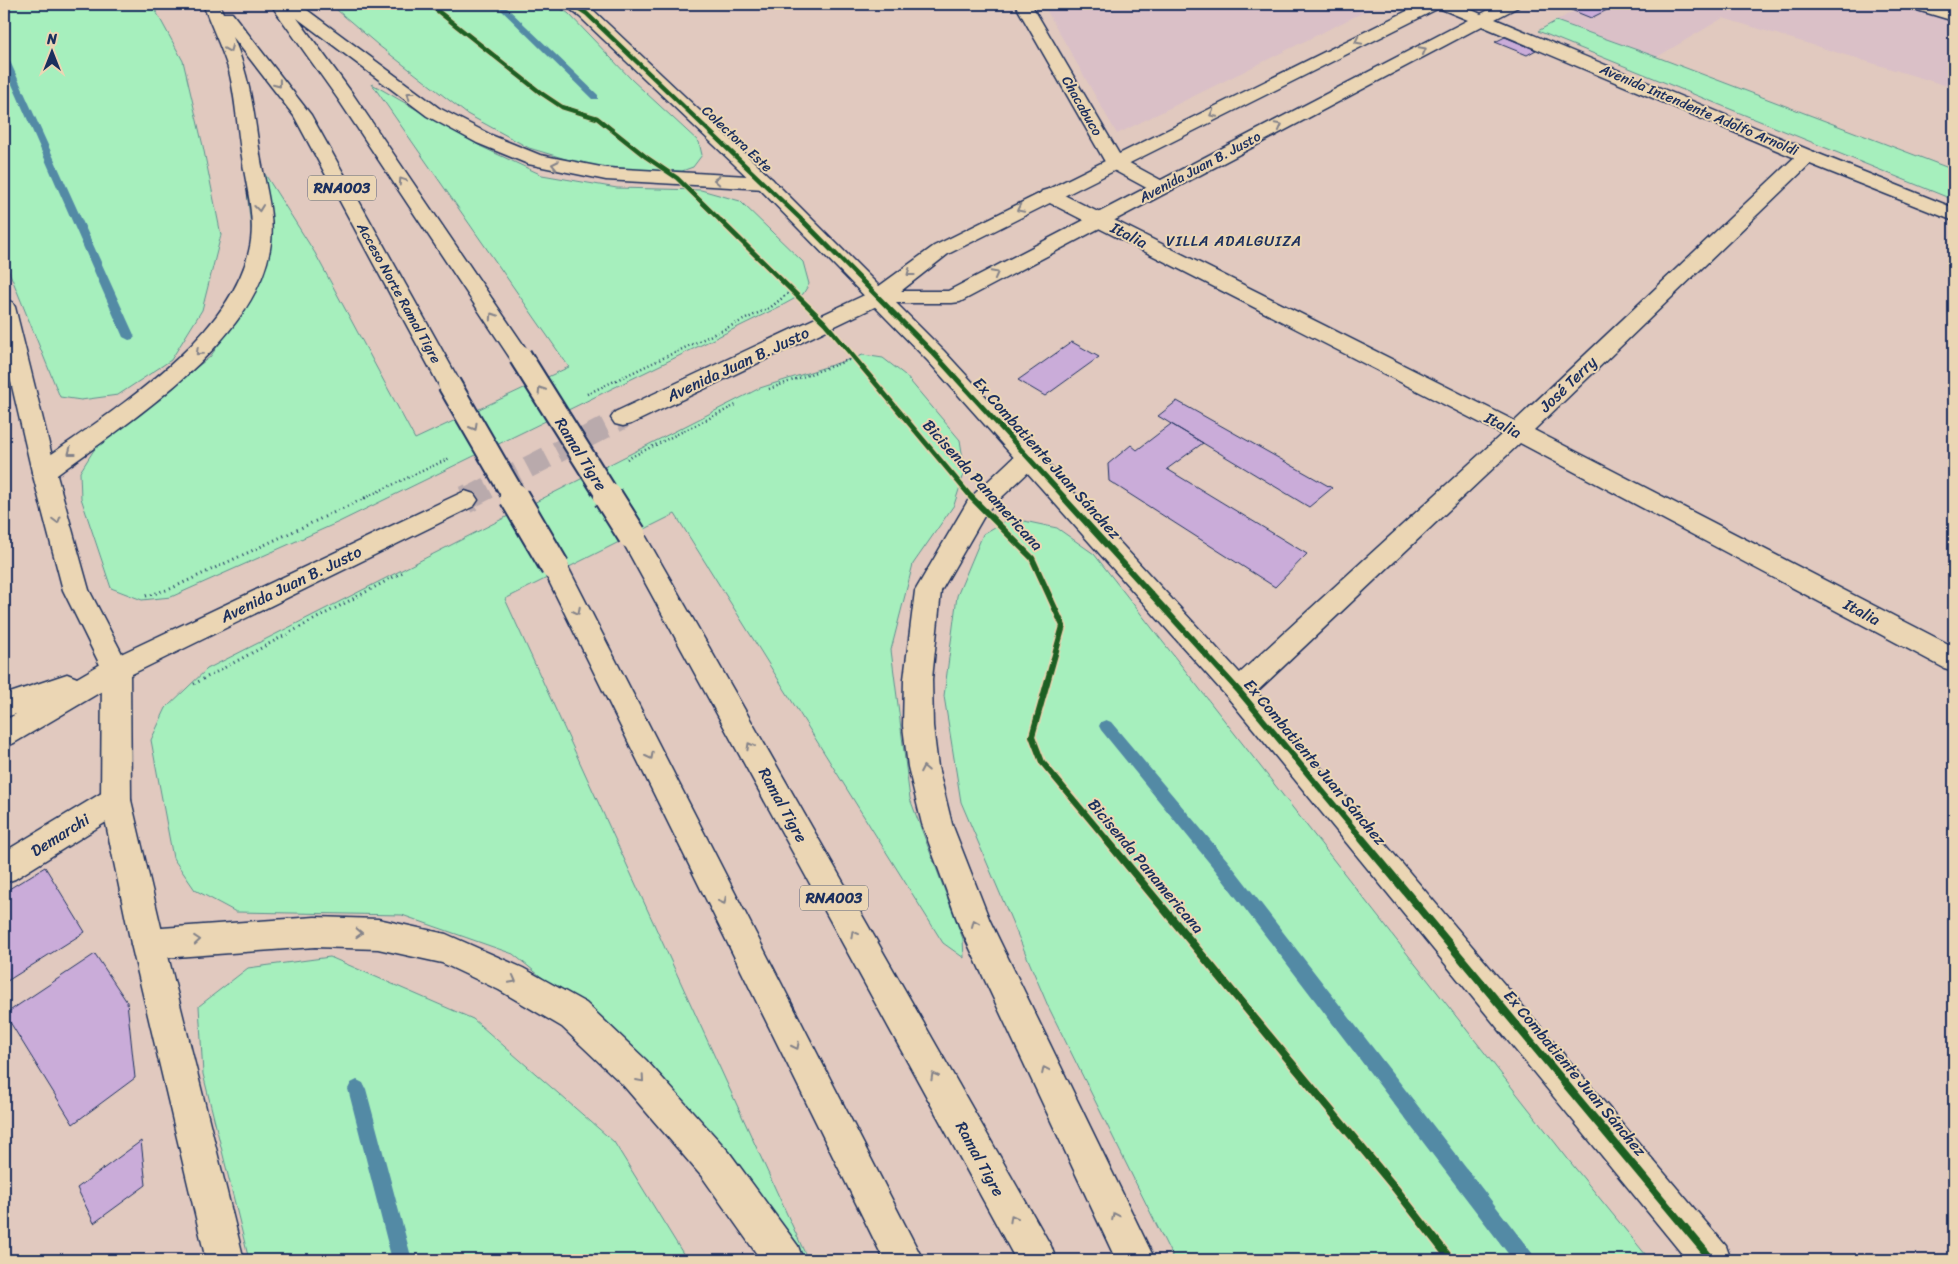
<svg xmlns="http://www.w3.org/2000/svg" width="1958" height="1264" font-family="Sriracha,sans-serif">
<rect width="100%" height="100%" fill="#e1c9bf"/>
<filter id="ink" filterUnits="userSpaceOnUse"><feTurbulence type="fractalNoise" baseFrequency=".02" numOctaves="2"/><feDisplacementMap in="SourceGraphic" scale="10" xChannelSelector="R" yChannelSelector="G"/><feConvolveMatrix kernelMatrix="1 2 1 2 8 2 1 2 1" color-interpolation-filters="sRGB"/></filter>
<g filter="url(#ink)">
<!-- built -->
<path fill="#dac0c7" d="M1043,4H1380L1117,134Z
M1587,4H1954V88L1723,18L1657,57L1556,21Z"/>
<!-- green -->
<path fill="#a6efbd" stroke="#608f8e" d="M4,4H152L183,61L203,146L221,235L202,310L171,360L118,395L81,400L60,397L4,259Z
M330,4H552L568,13L632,80L699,142L702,155L693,167L682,171H655L586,165L529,148L467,114L378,45Z
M1556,21L1657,57L1954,170V200L1538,31Z
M372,84L482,147L542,175L617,188L701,190L740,201L803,262L809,284L803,294L783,305L339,522L171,597L142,600L111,588L81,498L80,472L99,442L210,357L242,311L254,254L241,138L249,134L263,171L315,253L415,439L569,367Z
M863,355L883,358L905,375L960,440L965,471L954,505L913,564L891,650L910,799L963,939L964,958L943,943L675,514L505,599L808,1260H802L608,1031L513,954L402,915L236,912L195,890L173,858L151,740L166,708L207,669L760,388Z
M1010,518L1057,528L1094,554L1571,1163L1650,1260H1174L1048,1006L961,802L944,696L957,596L983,534Z
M330,957L473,1019L614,1142L687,1260H249L203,1074L199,1006L248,968Z"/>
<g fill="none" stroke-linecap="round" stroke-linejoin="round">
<!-- stream -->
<path fill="#528aa5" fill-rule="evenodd" d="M495,4H503L598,95V99H592Z
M4,54L8,57L135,337L133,339L129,340L123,337L4,66Z
M1106,720L1111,722L1228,861L1532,1253L1535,1260H1513L1216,871L1101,730L1099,726L1101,722Z
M357,1080L363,1083L366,1089L412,1260H392L348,1089L351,1083Z"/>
</g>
<!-- building -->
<path fill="#caacd9" stroke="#1b2f5e" d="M1579,4H1619L1591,18L1569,9Z
M1505,37L1536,50L1527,55L1495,42Z
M1072,342L1099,357L1045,396L1018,380Z
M1177,401L1332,488L1309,507L1158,416Z
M1171,424L1203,443L1167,469L1307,554L1275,587L1109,481L1108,464L1131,445L1137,450Z
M45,867L85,932L4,983V892Z
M95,954L127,1002L135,1078L73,1124L5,1014Z
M141,1141L146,1185L94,1223L77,1188Z"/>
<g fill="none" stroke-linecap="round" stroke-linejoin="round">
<!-- secondary-tunnel-far1 -->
<path stroke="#b9aaac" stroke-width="22" stroke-dasharray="22 11" stroke-linecap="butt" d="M469,498L623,418"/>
<!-- secondary-tunnel -->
<path stroke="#b9aaac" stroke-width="28" stroke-dasharray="28 14" stroke-linecap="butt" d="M465,500L471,497"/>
<defs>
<path id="minor" d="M1015,4H1031L1122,159L1168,184L1171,188L1168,192L1161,194L1154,192L1108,167Z
M1905,4H1930L1954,11V21L1907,7Z
M1807,150L1814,152L1817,156L1814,160L1534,430L1954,647V671L1944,668L1520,443L1249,699L1239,702L1229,699L1225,691L1229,683L1502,434L1042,199L1039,195L1042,191L1049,189L1056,191L1515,421L1800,152Z
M116,787L127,791L131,800L127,809L15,879L4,883V852L105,791Z"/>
<path id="tertiary" d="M564,4H583L592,9L772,179L944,351L1249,683L1726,1246L1731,1260H1687L1229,699L928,361L758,187L580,17Z
M4,300L12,302L15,307L56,472L89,590L130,669L131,800L165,944L244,1260H206L131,944L101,800L102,669L63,590L32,472L4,352Z"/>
<path id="secondary" d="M1421,4H1458L1481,14L1500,4H1520L1518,7L1495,19L1814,152L1954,208V221L1800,160L1482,26L960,302L952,303H883L631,424L623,426L615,424L611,418L615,412L871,292L934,246ZM1439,8L1468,20L948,291H901L948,254Z
M465,491L474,494L478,500L474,506L126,677L14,743L4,747V721L16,714L4,717V695L67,674L77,678L106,661Z"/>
<path id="motorway" d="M203,4H219L223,13H232L311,115L461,384L457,389L449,391L441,389L294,116L233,37C250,77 254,113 260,155C265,186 276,218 270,249C254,344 125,424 53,478L44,480L35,478L32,472L35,466C108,413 227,343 249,251C257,220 246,187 242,157C237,128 236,99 229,71C222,48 211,26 203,4Z
M281,4H299L439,108L491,135L540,155L606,168L765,177L772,179L775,183L772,187L765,189L606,180L528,164L477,143L427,116L297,18L352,93L531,356L528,361L520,363L512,361L338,99L274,9Z
M1028,450L1037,452L1040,458L1037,464L987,511L941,591L932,679L933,726L938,767L952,824L990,921L1155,1260H1116L959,925L922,824L908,767L903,726L904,679L915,591L969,499L1019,452Z
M632,526L641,528L1051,1246L1056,1260H1016L619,535L623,528Z
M555,557L564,560L568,567L923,1260H884L542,567L546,560Z
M315,917L378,919L446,934L523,968L586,1003L646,1060L729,1152L798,1246L803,1260H761L703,1178L622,1084L562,1027L499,990L442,963L378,949L315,947L148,959L136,955L131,944L136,933L148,929Z"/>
</defs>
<!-- minor casing -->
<use href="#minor" stroke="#1b2f5e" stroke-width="3"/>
<!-- tertiary casing -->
<use href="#tertiary" stroke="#1b2f5e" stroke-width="3"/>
<!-- secondary casing -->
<use href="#secondary" stroke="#1b2f5e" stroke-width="3"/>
<!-- motorway casing -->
<use href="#motorway" stroke="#1b2f5e" stroke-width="3"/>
<!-- path-far1 -->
<path stroke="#1b2f5e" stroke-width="2.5" stroke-dasharray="1 3" stroke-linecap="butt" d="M769,389L854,358
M587,394L771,307L791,291
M627,459L738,404
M364,498L450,458"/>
<!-- path -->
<path stroke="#1b2f5e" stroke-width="3" stroke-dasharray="1 4" stroke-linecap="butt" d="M146,596L170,589L367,497
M194,684L403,572"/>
<!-- minor -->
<use href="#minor" fill="#ebd6b4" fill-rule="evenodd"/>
<!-- tertiary -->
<use href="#tertiary" fill="#ebd6b4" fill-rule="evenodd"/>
<!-- secondary -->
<use href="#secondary" fill="#ebd6b4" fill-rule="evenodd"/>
<!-- motorway -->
<use href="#motorway" fill="#ebd6b4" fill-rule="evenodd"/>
<defs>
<path id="motorway-bridge-far1" d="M520,356L609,498
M449,384L515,498"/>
<path id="motorway-bridge" d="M514,497L555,567
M608,497L632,535"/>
</defs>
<!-- motorway-bridge-far1 casing -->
<use href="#motorway-bridge-far1" stroke="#1b2f5e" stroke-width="26" stroke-linecap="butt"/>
<!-- motorway-bridge casing -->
<use href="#motorway-bridge" stroke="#1b2f5e" stroke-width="32" stroke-linecap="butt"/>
<!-- motorway-bridge-far1 -->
<use href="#motorway-bridge-far1" stroke="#ebd6b4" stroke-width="22"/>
<!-- motorway-bridge -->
<use href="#motorway-bridge" stroke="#ebd6b4" stroke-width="28"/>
<defs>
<path id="cycleway-far3" d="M429,4L541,93L562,107L597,118L646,157L677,178L723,223
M572,4L586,13L805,223"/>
<path id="cycleway-far2" d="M721,221L825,323L972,498
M803,221L936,356L1065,498"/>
<path id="cycleway-far1" d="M971,497L1032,558L1063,626L1032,736L1042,762L1107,840
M1063,497L1239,691L1363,840"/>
<path id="cycleway" d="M1106,839L1395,1188L1451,1260
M1362,839L1712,1260"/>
</defs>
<!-- cycleway-far3 casing -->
<use href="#cycleway-far3" stroke="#ebd6b4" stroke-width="6"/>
<!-- cycleway-far2 casing -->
<use href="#cycleway-far2" stroke="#ebd6b4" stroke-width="8"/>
<!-- cycleway-far1 casing -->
<use href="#cycleway-far1" stroke="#ebd6b4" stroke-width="9"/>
<!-- cycleway casing -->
<use href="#cycleway" stroke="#ebd6b4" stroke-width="11"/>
<!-- cycleway-far3 -->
<use href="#cycleway-far3" stroke="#1b5e20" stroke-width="4.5"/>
<!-- cycleway-far2 -->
<use href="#cycleway-far2" stroke="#1b5e20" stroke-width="5"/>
<!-- cycleway-far1 -->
<use href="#cycleway-far1" stroke="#1b5e20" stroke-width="6"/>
<!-- cycleway -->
<use href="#cycleway" stroke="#1b5e20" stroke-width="8"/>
</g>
<!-- one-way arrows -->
<defs><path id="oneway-chevron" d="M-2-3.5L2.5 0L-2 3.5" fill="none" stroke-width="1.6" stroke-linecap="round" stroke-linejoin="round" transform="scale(1.25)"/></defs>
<g stroke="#838289">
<use href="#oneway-chevron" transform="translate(1358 41) rotate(153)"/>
<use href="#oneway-chevron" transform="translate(229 49) rotate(68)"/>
<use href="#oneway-chevron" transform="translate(1423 50) rotate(-28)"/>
<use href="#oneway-chevron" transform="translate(278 84) rotate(52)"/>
<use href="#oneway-chevron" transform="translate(410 95) rotate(-143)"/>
<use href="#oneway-chevron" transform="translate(1213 114) rotate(153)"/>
<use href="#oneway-chevron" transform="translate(1279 126) rotate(-28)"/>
<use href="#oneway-chevron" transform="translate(555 165) rotate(-168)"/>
<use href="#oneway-chevron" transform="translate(717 180) rotate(-177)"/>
<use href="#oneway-chevron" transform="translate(402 181) rotate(-124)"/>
<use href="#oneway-chevron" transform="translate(259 208) rotate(84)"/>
<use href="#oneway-chevron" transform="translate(1020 209) rotate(154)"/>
<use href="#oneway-chevron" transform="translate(910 273) rotate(143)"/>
<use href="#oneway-chevron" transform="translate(995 274) rotate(-28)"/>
<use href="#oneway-chevron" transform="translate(493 316) rotate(-124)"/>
<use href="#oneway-chevron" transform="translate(199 352) rotate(136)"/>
<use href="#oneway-chevron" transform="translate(541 390) rotate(-122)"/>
<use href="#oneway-chevron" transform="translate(474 427) rotate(60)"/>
<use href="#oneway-chevron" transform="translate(71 452) rotate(143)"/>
<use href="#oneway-chevron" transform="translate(57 520) rotate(75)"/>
<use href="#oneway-chevron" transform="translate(577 611) rotate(63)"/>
<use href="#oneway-chevron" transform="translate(750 746) rotate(-119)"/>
<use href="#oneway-chevron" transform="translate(650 756) rotate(63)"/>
<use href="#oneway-chevron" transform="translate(924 769) rotate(-101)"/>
<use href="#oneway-chevron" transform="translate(723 901) rotate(63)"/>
<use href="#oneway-chevron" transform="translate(975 923) rotate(-113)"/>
<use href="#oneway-chevron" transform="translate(359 933) rotate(2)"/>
<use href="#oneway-chevron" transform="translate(854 934) rotate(-119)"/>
<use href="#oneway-chevron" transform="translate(197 940) rotate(-5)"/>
<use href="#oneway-chevron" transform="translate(513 980) rotate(28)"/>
<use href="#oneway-chevron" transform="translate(796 1046) rotate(63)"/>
<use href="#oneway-chevron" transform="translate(1045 1070) rotate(-116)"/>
<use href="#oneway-chevron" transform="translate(934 1076) rotate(-119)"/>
<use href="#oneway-chevron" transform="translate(641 1079) rotate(49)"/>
<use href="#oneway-chevron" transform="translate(1115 1216) rotate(-116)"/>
<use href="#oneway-chevron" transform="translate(1013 1218) rotate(-119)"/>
</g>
</g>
<g text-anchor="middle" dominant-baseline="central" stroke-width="4" stroke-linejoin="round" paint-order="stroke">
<!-- far-street labels -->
<g font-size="14" fill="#1b2f5e" stroke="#ebd6b4">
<text transform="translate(1082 106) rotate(60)">Chacabuco</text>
<text transform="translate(1699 110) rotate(23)">Avenida Intendente Adolfo Arnoldi</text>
<text transform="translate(737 139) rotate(43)">Colectora Este</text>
<text transform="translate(1200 167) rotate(-28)">Avenida Juan B. Justo</text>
<text transform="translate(399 293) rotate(61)">Acceso Norte Ramal Tigre</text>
</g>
<!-- shield labels -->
<g fill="#ebd6b4" stroke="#596178" stroke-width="1">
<rect x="308" y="175.5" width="68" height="25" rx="4"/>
<rect x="800" y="885.5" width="68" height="25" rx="4"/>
</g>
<g font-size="15" font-weight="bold" fill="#1b2f5e">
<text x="342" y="188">RNA003</text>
<text x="834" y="898">RNA003</text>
</g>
<!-- far-neighbourhood labels -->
<g font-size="15" letter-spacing="1" fill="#1b2f5e" stroke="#ebd6b4">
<text x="1234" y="241">VILLA ADALGUIZA</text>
</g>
<!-- street labels -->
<g font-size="16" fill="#1b2f5e" stroke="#ebd6b4">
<text transform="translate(1129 235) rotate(27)">Italia</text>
<text transform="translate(738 364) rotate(-25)">Avenida Juan B. Justo</text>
<text transform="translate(1568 384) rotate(-44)">José Terry</text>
<text transform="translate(1503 425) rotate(27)">Italia</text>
<text transform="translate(581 454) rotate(58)">Ramal Tigre</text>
<text transform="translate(1047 458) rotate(48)">Ex Combatiente Juan Sánchez</text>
<text transform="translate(983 485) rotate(48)">Bicisenda Panamericana</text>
<text transform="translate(291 584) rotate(-26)">Avenida Juan B. Justo</text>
<text transform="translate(1862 612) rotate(28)">Italia</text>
<text transform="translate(1315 762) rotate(50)">Ex Combatiente Juan Sánchez</text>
<text transform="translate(783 805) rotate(61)">Ramal Tigre</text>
<text transform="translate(60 835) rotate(-32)">Demarchi</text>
<text transform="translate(1146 866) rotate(50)">Bicisenda Panamericana</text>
<text transform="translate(1575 1073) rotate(50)">Ex Combatiente Juan Sánchez</text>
<text transform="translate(980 1159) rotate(61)">Ramal Tigre</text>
</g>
</g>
<!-- margin -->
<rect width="1958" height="1264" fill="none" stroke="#ebd6b4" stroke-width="20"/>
<rect x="10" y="10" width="1938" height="1244" fill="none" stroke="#1b2f5e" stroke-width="2" filter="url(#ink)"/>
<!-- north arrow -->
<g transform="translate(52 52)" stroke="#ebd6b4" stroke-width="4" paint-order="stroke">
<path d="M0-4L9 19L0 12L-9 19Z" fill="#1b2f5e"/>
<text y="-8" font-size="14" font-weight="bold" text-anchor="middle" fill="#1b2f5e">N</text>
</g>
</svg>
